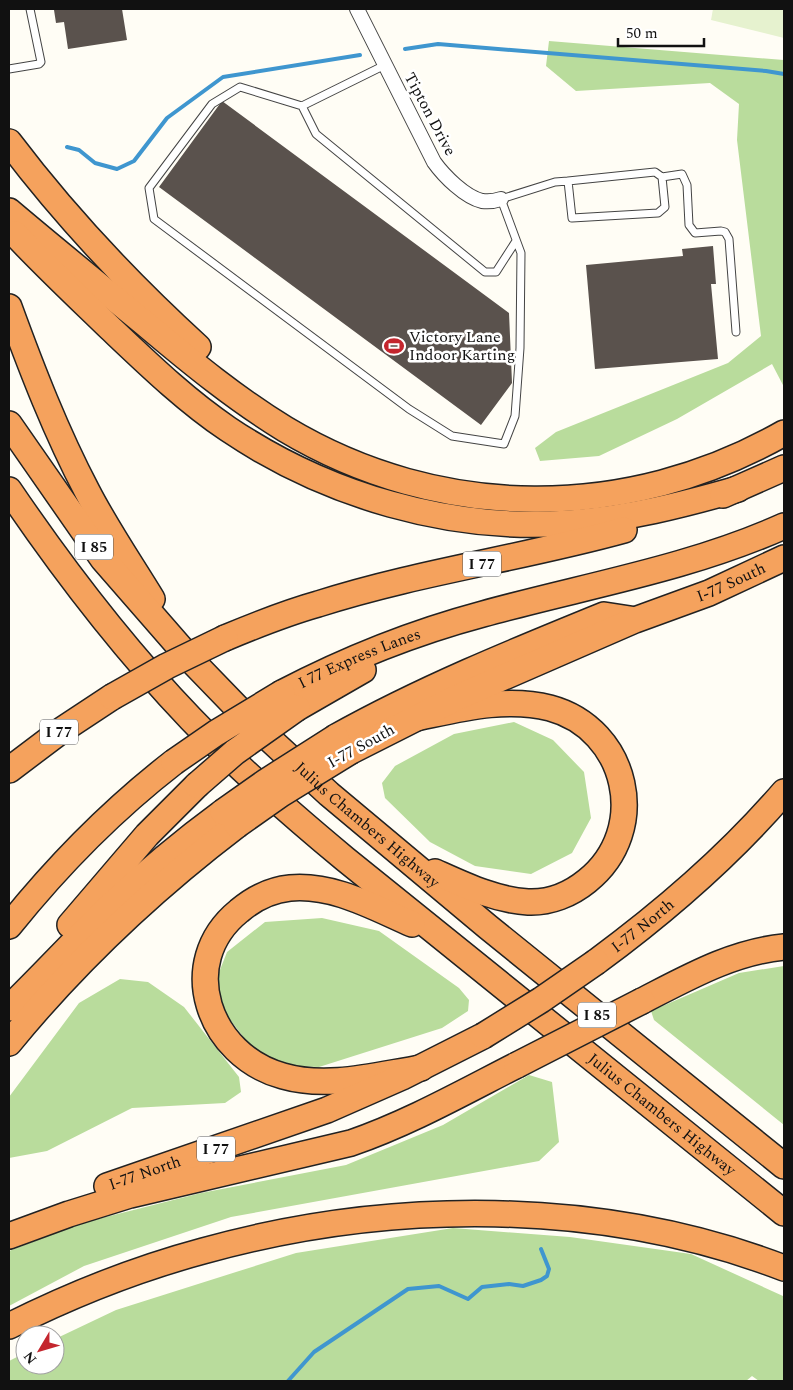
<svg xmlns="http://www.w3.org/2000/svg" width="793" height="1390" font-family="Spectral,serif">
<rect width="100%" height="100%" fill="#fffdf5"/>
<!-- forest -->
<path fill="#b9dc9c" d="M549,41L784,60V387L772,364L677,419L599,456L540,461L535,448L556,432L728,363L761,336L737,140L739,104L710,83L576,91L546,66Z
M514,722L553,740L584,772L591,818L572,853L531,874L475,866L430,842L385,798L382,783L395,766L454,734Z
M322,918L379,931L459,988L469,1000L468,1011L442,1028L319,1067L285,1066L251,1047L225,1013L216,980L227,952L265,922Z
M784,966V1125L654,1020L651,1011L739,973Z
M120,979L148,982L184,1007L239,1077L241,1092L225,1103L132,1108L47,1151L9,1158V1097L79,1003Z
M529,1075L552,1082L559,1142L539,1161L231,1217L84,1266L9,1306V1251L82,1223L201,1193L346,1165L443,1125Z
M453,1228L570,1237L691,1254L783,1296L784,1381H759L752,1376L746,1381H9V1361L25,1353V1365H55V1339L116,1310L296,1253Z"/>
<!-- pitch -->
<path fill="#e6f2cf" d="M713,9H784V38L711,20Z"/>
<g fill="none" stroke-linecap="round" stroke-linejoin="round">
<!-- stream -->
<path stroke="#3f96cf" stroke-width="4" d="M405,49L438,44L766,71L784,74
M67,147L79,150L95,163L117,169L134,161L167,118L223,77L360,55
M288,1381L314,1352L408,1289L439,1286L468,1299L482,1287L509,1284L523,1286L541,1280L547,1276L549,1269L541,1249"/>
</g>
<!-- building -->
<path fill="#5a524d" d="M62,9H122L127,40L68,49L64,22L56,23L54,10Z
M222,101L509,313L512,383L481,425L159,187Z
M713,246L716,284H711L718,359L595,369L586,265L683,256L682,249Z"/>
<g fill="none" stroke-linecap="round" stroke-linejoin="round">
<defs>
<path id="lane" d="M385,65L302,106L240,87L212,104L149,188L154,219L409,409L452,436L504,444L515,416L520,348L521,253L501,199L555,182L568,181L655,172L662,177L665,207L658,213L572,218L568,181
M9,69L39,64L41,62L30,9
M302,106L316,134L485,272H496L516,241
M662,177L682,174L687,185L689,225L695,233L721,231L725,232L729,239L736,332"/>
<path id="street" d="M357,9L434,162C444,176 465,197 482,201C489,202 495,201 501,199"/>
<g id="highway">
<path d="M9,142C65,216 129,284 198,347"/>
<path d="M9,211C55,250 102,288 148,326C192,363 236,399 285,429C440,522 628,522 784,433"/>
<path d="M15,234C45,266 77,296 109,327C147,363 185,400 228,429C326,495 450,532 569,523C627,519 682,505 738,489"/>
<path d="M9,307C32,370 56,432 87,491C106,528 130,563 152,599"/>
<path id="s1" d="M9,424L103,559L191,660L251,722L329,794L488,927L784,1166"/>
<path id="s2" d="M9,490C64,571 123,648 191,719C239,769 292,815 345,859L784,1213"/>
<path d="M723,495L784,468"/>
<path d="M225,638C256,625 286,613 318,604C418,572 523,558 624,530"/>
<path id="s3" d="M282,693C347,659 412,633 483,614C584,586 688,569 784,526"/>
<path d="M297,708L363,670"/>
<path d="M411,719C456,710 504,696 550,708C628,729 651,830 587,881C571,894 550,903 528,902C495,900 464,885 435,872"/>
<path d="M336,737C422,689 513,652 604,615L630,619"/>
<path id="s4" d="M351,751L456,698L635,620L709,593L784,558"/>
<path d="M9,770L62,730L112,697"/>
<path d="M412,924C373,907 333,884 290,888C271,890 253,899 239,911C175,963 209,1056 283,1076C328,1089 376,1075 421,1068"/>
<path d="M70,925L147,835L197,785"/>
<path d="M9,926C58,865 112,810 174,762"/>
<path id="s5" d="M596,962C664,912 729,856 784,792"/>
<path d="M642,1001C687,978 732,952 784,947"/>
<path d="M9,1008C42,976 73,942 106,910C143,875 182,842 223,812"/>
<path d="M9,1043C76,961 153,889 237,825"/>
<path id="s6" d="M107,1186L327,1110L402,1077L483,1036"/>
<path d="M9,1236L69,1214L130,1195L351,1143C409,1123 462,1093 517,1065"/>
<path d="M9,1326C71,1295 136,1269 203,1251C390,1199 601,1198 784,1268"/>
</g>
</defs>
<!-- lane casing -->
<use href="#lane" stroke="#444" stroke-width="9"/>
<!-- street casing -->
<use href="#street" stroke="#444" stroke-width="16"/>
<!-- highway casing -->
<use href="#highway" stroke="#222" stroke-width="28"/>
<!-- lane -->
<use href="#lane" stroke="#fff" stroke-width="7"/>
<!-- street -->
<use href="#street" stroke="#fff" stroke-width="14"/>
<!-- highway -->
<use href="#highway" stroke="#f5a25d" stroke-width="25"/>
<defs>
<path id="highway-bridge" d="M112,697L167,666L225,638
M174,762L216,733L282,693
M197,785L235,752L297,708
M223,812L267,781L336,737
M237,825L281,794L351,751
M483,1036L541,1000L596,962
M517,1065L642,1001"/>
</defs>
<!-- highway-bridge casing -->
<use href="#highway-bridge" stroke="#222" stroke-width="28" stroke-linecap="butt"/>
<!-- highway-bridge -->
<use href="#highway-bridge" stroke="#f5a25d" stroke-width="25"/>
</g>
<!-- icons -->
<defs>
<symbol id="stadium-bare" viewBox="-9 -9 18 18"><path d="M0-5a6.5 5 0 1 0 0 10a6.5 5 0 1 0 0-10ZM-3.5-1.8h7v3.6h-7Z" fill="#c4262e" stroke="#fff" stroke-width="2.5" paint-order="stroke"/></symbol>
</defs>
<g fill-rule="evenodd">
<use href="#stadium-bare" x="380" y="332" width="28" height="28"/>
</g>
<g text-anchor="middle" dominant-baseline="central" stroke-width="5" stroke-linejoin="round" paint-order="stroke">
<!-- shield labels -->
<g fill="#fff" stroke="#585858" stroke-width="1">
<rect x="75" y="534.5" width="38" height="25" rx="4"/>
<rect x="463" y="551.5" width="38" height="25" rx="4"/>
<rect x="40" y="719.5" width="38" height="25" rx="4"/>
<rect x="578" y="1002.5" width="38" height="25" rx="4"/>
<rect x="197" y="1136.5" width="38" height="25" rx="4"/>
</g>
<g font-size="15" font-weight="bold" fill="#111">
<text x="94" y="547">I 85</text>
<text x="482" y="564">I 77</text>
<text x="59" y="732">I 77</text>
<text x="597" y="1015">I 85</text>
<text x="216" y="1149">I 77</text>
</g>
<!-- street labels -->
<g font-size="16" fill="#111" stroke="#fff">
<text transform="translate(430 114) rotate(62)">Tipton Drive</text>
<text stroke="none"><textPath href="#s4" startOffset="416">I-77 South</textPath></text>
<text stroke="none"><textPath href="#s3" startOffset="85">I 77 Express Lanes</textPath></text>
<text transform="translate(361 746) rotate(-29)">I-77 South</text>
<text stroke="none"><textPath href="#s1" startOffset="540">Julius Chambers Highway</textPath></text>
<text stroke="none"><textPath href="#s5" startOffset="59">I-77 North</textPath></text>
<text stroke="none"><textPath href="#s2" startOffset="908">Julius Chambers Highway</textPath></text>
<text stroke="none"><textPath href="#s6" startOffset="40">I-77 North</textPath></text>
</g>
<!-- poi labels -->
<g font-size="16" fill="#111" stroke="#fff" text-anchor="start">
<text x="409" y="337">Victory Lane<tspan x="409" dy="18">Indoor Karting</tspan></text>
</g>
</g>
<!-- border -->
<rect width="793" height="1390" fill="none" stroke="#111111" stroke-width="20"/>
<!-- north arrow -->
<g transform="translate(40 1350) rotate(232)"><circle r="24" fill="#ffffff" stroke="#a0a0a0"/>
<path d="M0-4L9 19L0 12L-9 19Z" fill="#c4262e"/>
<text y="-8" font-size="14" font-weight="bold" text-anchor="middle" fill="#111111">N</text>
</g>
<!-- scale -->
<path d="M618 38v8h86v-8" fill="none" stroke="#111111" stroke-width="2.5"/>
<text x="626" y="38" font-size="15" fill="#111111" stroke="#ffffff" stroke-width="4" paint-order="stroke">50 m</text>
</svg>
